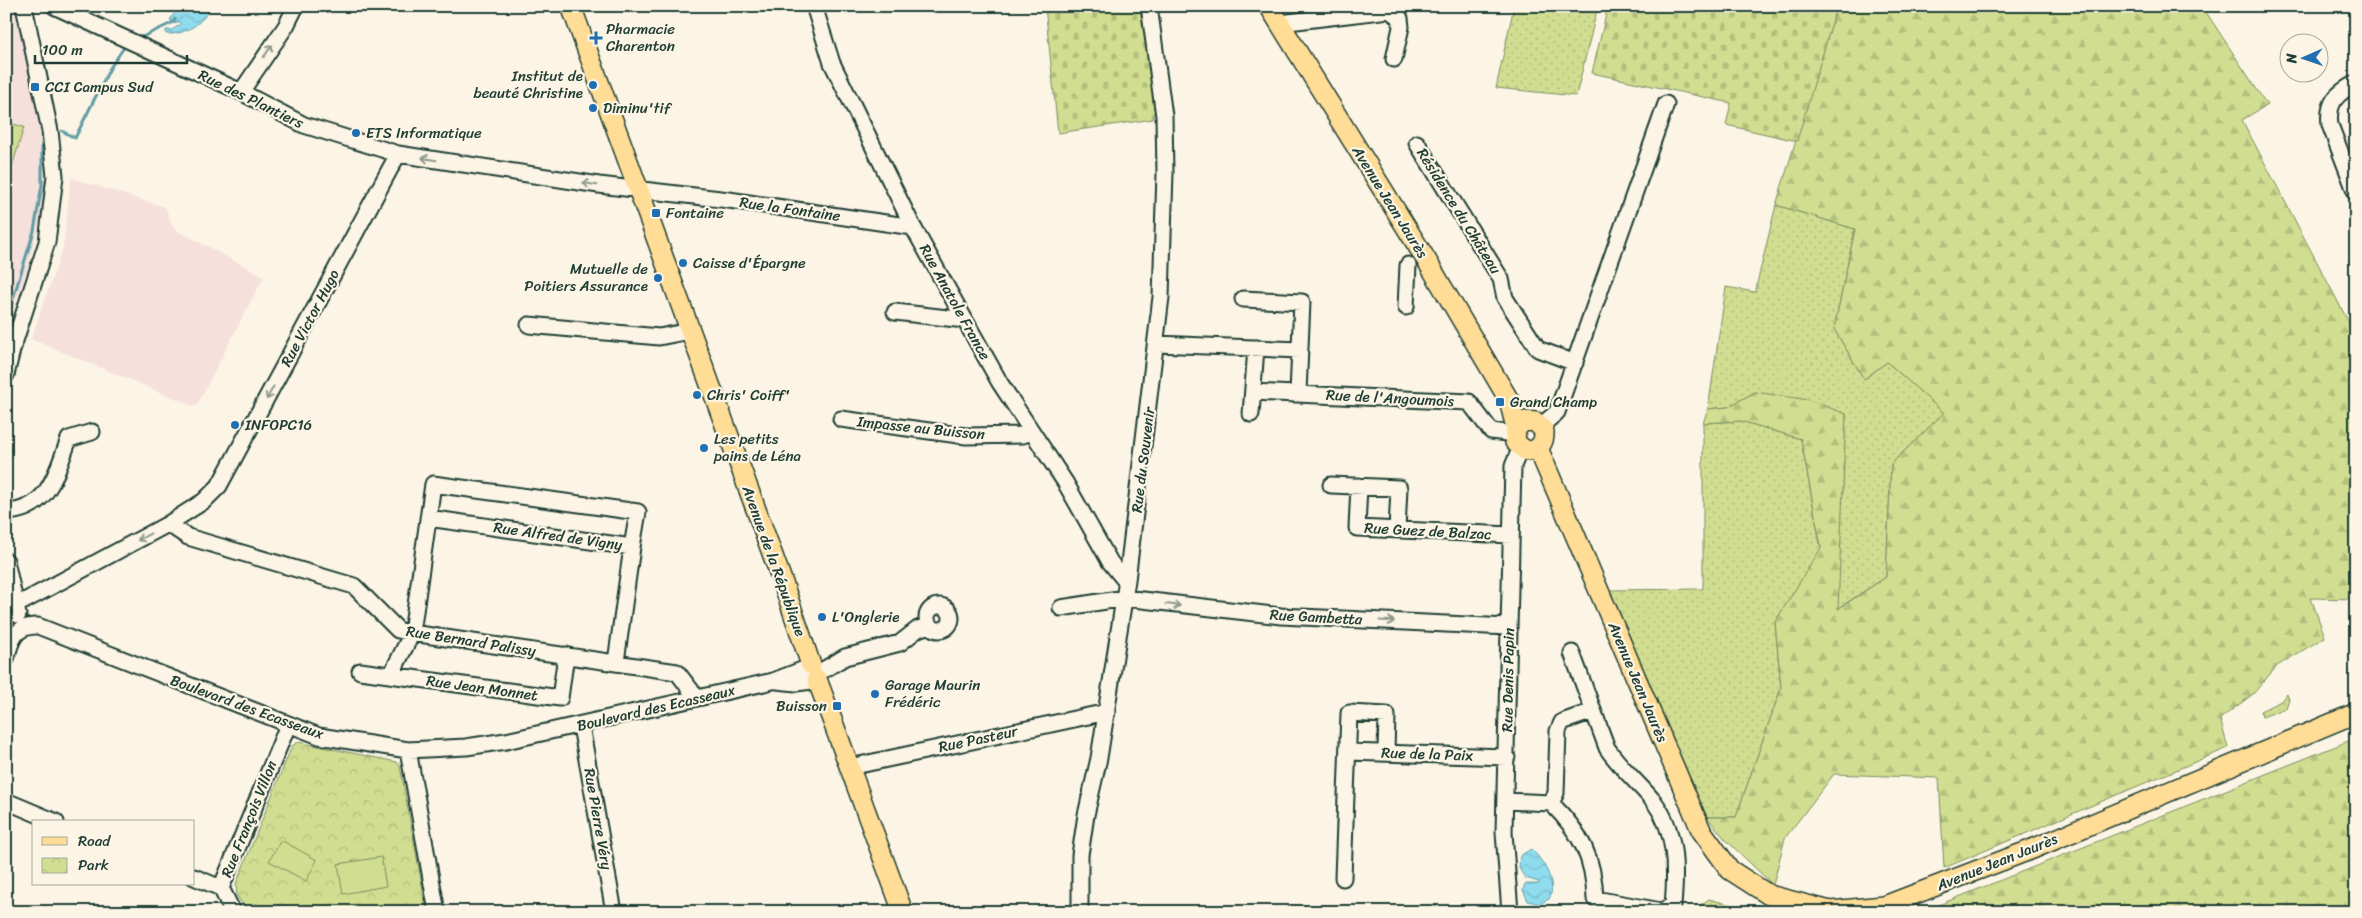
<svg xmlns="http://www.w3.org/2000/svg" width="2362" height="918" font-family="Sriracha,sans-serif">
<defs>
<pattern id="grass-dots" width="8" height="8" patternUnits="userSpaceOnUse" patternTransform="scale(1.25)"><rect width="8" height="8" fill="#d1dd90"/><path d="M2 2h.1M6 6h.1" fill="none" stroke="#b3bf7d" stroke-width="1.8" stroke-linecap="round"/></pattern>
<pattern id="forest-firs" width="22" height="20" patternUnits="userSpaceOnUse" patternTransform="scale(1.25)"><rect width="22" height="20" fill="#d1dd90"/><path d="M5 1l3.5 6h-7zM16 11l3.5 6h-7z" fill="#b3bf7d"/></pattern>
<pattern id="cemetery-stones" width="16" height="16" patternUnits="userSpaceOnUse" patternTransform="scale(1.25)"><rect width="16" height="16" fill="#d1dd90"/><path d="M2 7V4a2 2 0 0 1 4 0v3zM10 15v-3a2 2 0 0 1 4 0v3z" fill="#b3bf7d"/></pattern>
<pattern id="park-crowns" width="20" height="18" patternUnits="userSpaceOnUse" patternTransform="scale(1.25)"><rect width="20" height="18" fill="#d1dd90"/><path d="M2 6a3 3 0 1 1 6 0M12 15a3 3 0 1 1 6 0" fill="none" stroke="#b3bf7d"/></pattern>
<pattern id="water-waves" width="16" height="10" patternUnits="userSpaceOnUse" patternTransform="scale(1.25)"><rect width="16" height="10" fill="#8fdcef"/><path d="M0 5q4-4 8 0t8 0" fill="none" stroke="#7bbece"/></pattern>
</defs>
<rect width="100%" height="100%" fill="#fcf5e5"/>
<filter id="ink" filterUnits="userSpaceOnUse"><feTurbulence type="fractalNoise" baseFrequency=".02" numOctaves="2"/><feDisplacementMap in="SourceGraphic" scale="10" xChannelSelector="R" yChannelSelector="G"/><feConvolveMatrix kernelMatrix="1 2 1 2 8 2 1 2 1" color-interpolation-filters="sRGB"/></filter>
<g filter="url(#ink)">
<!-- built -->
<path fill="#f5e0dc" d="M6,6H17L40,131L46,176L40,221L26,274L6,329Z
M71,178L165,207L174,229L264,276L196,407L31,339L63,248Z"/>
<!-- grass -->
<path fill="url(#grass-dots)" stroke="#788d62" d="M1514,6H1598L1576,96L1496,88Z
M1776,205L1855,229L1834,329L1864,379L1887,362L1944,413L1891,464L1886,577L1837,609L1846,414L1755,392L1728,407L1708,409L1726,287L1755,292Z
M1741,421L1801,439L1821,549L1775,622L1781,688L1736,817H1707L1607,590L1703,589V423Z
M2287,693L2289,699L2286,708L2262,717L2260,711L2281,701Z
M1936,906L1981,909L1985,912H1898Z"/>
<!-- forest -->
<path fill="url(#forest-firs)" stroke="#788d62" d="M1837,6H2202L2267,105L2242,120L2356,336V599L2311,598L2325,637L2277,666L2253,694L2220,719L2228,748L1944,868L1939,778L1834,774L1785,838L1773,885L1725,839L1707,817H1736L1781,688L1775,622L1821,548L1801,439L1741,421L1703,423L1708,409L1728,407L1755,392L1809,400L1846,414L1838,609L1886,577L1891,464L1944,413L1887,362L1864,379L1834,329L1855,229L1776,205Z
M2356,738V912H1985L1981,909L1936,906Z
M1709,899L1757,912H1690Z"/>
<!-- cemetery -->
<path fill="url(#cemetery-stones)" stroke="#788d62" d="M1045,6H1143L1158,112L1153,113V119L1058,133Z
M1608,6H1837L1797,141L1726,125L1731,103L1592,73Z"/>
<!-- park -->
<path fill="url(#park-crowns)" stroke="#788d62" d="M298,742L397,762L400,766L427,912H247L237,896L236,884L292,746Z"/>
<!-- garden -->
<path fill="#d1dd90" stroke="#788d62" d="M6,122L24,127L6,187Z
M281,840L317,860L306,881L269,861Z
M381,857L386,886L343,894L338,864Z"/>
<!-- water -->
<path fill="url(#water-waves)" stroke="#629ca4" d="M179,6H210V8C202,24 185,35 166,34V30H172L181,24L178,21L176,24L170,20Z
M1531,849C1542,859 1558,883 1549,899L1539,904L1528,901L1523,890L1525,884H1539V882L1525,878L1519,868L1520,856Z"/>
<g fill="none" stroke-linecap="round" stroke-linejoin="round">
<!-- stream -->
<path stroke="#629ca4" stroke-width="3" d="M142,37L174,22L175,19
M62,131L75,138L110,68L125,46
M6,321L34,231L42,185V142"/>
<defs>
<path id="minor" d="M54,6L241,92L304,125L398,154
M814,6L832,63L913,227L1000,383L1065,482L1110,562L1123,578L1127,580
M1280,23L1389,10L1400,18L1401,27L1394,59
M2356,83C2337,93 2327,102 2330,125L2356,193
M241,92L286,26L296,6
M1417,143L1501,279L1505,298L1538,349L1575,363
M1243,299L1302,302L1298,393
M1406,307L1408,265
M895,312L965,320
M529,325L659,337L690,331
M1157,344L1299,350
M6,375L12,350L47,242L55,176L50,131L24,6
M1253,392L1469,402L1491,431L1514,434
M1251,414L1256,348
M841,419L966,436L1023,435L1030,432
M1541,426L1557,412L1666,104
M1331,485L1399,488L1397,530
M1359,486L1357,528L1511,535
M6,512C49,510 56,473 69,439L92,432
M428,518L632,547L616,662
M168,524L188,537L354,586L398,630L412,633L677,672L697,698
M6,561L18,615
M927 618a12 12 0 1 1 24 0a12 12 0 1 1-24 0Z
M15,606L168,524L204,501L219,486L398,154L599,185L729,200L913,227
M1061,608L1125,598L1281,616L1508,627
M6,659C11,640 15,625 38,626L319,736L408,750L466,747L506,741L773,681L807,668
M360,671L560,698L566,655
M820,672L845,657L900,643L918,629L929,625
M391,675L412,633L433,484L638,512L632,547
M777,681L796,683L812,681
M581,726L614,912
M408,750L437,912
M1348,752L1507,757
M850,767L1107,712
M6,801L56,822
M1505,801L1551,803C1580,832 1594,857 1595,899L1661,911L1673,906C1676,871 1677,833 1655,803C1640,784 1621,769 1607,748L1572,653
M1551,803L1556,793L1558,731L1562,722L1593,711
M194,877L221,888
M1343,878L1349,713L1387,715L1386,752
M233,912L221,888L288,725
M1080,912V855L1086,815L1099,758L1127,580L1161,297L1165,173L1164,116L1149,6
M1510,912L1504,832L1513,466L1520,449"/>
<path id="major" d="M571,6L783,583L811,665
M1269,6L1427,261L1509,400L1516,428L1515,442L1526,451C1538,451 1545,444 1544,431L1536,422L1525,421L1516,428
M1538,448L1701,830L1730,870L1769,895L1830,911L1884,906L2030,850L2356,713
M817,679L903,912"/>
</defs>
<!-- minor casing -->
<use href="#minor" stroke="#1f3d34" stroke-width="19"/>
<!-- major casing -->
<use href="#major" stroke="#1f3d34" stroke-width="22"/>
<!-- minor -->
<use href="#minor" stroke="#fcf5e5" stroke-width="15"/>
<!-- major -->
<use href="#major" stroke="#ffdd96" stroke-width="19"/>
</g>
<!-- one-way arrows -->
<defs><path id="oneway-shaft" d="M-6 0H5M1.5-3L5.5 0L1.5 3" fill="none" stroke-width="1.6" stroke-linecap="round" stroke-linejoin="round" transform="scale(1.25)"/></defs>
<g stroke="#8e998c">
<use href="#oneway-shaft" transform="translate(268 51) rotate(-55)"/>
<use href="#oneway-shaft" transform="translate(429 159) rotate(-171)"/>
<use href="#oneway-shaft" transform="translate(590 184) rotate(-171)"/>
<use href="#oneway-shaft" transform="translate(270 393) rotate(118)"/>
<use href="#oneway-shaft" transform="translate(144 537) rotate(152)"/>
<use href="#oneway-shaft" transform="translate(1173 605) rotate(7)"/>
<use href="#oneway-shaft" transform="translate(1387 621) rotate(3)"/>
</g>
</g>
<!-- markers -->
<g fill="#1f6fb2" stroke="#fcf5e5" stroke-width="2">
<path d="M593.5 30.5h5v5h5v5h-5v5h-5v-5h-5v-5h5z"/>
<circle cx="593" cy="85" r="5"/>
<rect x="30" y="82" width="10" height="10" rx="2.5"/>
<circle cx="593" cy="108" r="5"/>
<circle cx="356" cy="133" r="5"/>
<rect x="651" y="208" width="10" height="10" rx="2.5"/>
<circle cx="683" cy="263" r="5"/>
<circle cx="658" cy="278" r="5"/>
<circle cx="697" cy="395" r="5"/>
<rect x="1495" y="397" width="10" height="10" rx="2.5"/>
<circle cx="235" cy="425" r="5"/>
<circle cx="704" cy="448" r="5"/>
<circle cx="822" cy="617" r="5"/>
<circle cx="875" cy="694" r="5"/>
<rect x="832" y="701" width="10" height="10" rx="2.5"/>
</g>
<g text-anchor="middle" dominant-baseline="central" stroke-width="4.5" stroke-linejoin="round" paint-order="stroke">
<!-- poi labels -->
<g font-size="15" fill="#1f3d34" stroke="#fcf5e5" text-anchor="start">
<text x="606" y="29">Pharmacie<tspan x="606" dy="17">Charenton</tspan></text>
<text x="583" y="76" text-anchor="end">Institut de<tspan x="583" dy="17">beauté Christine</tspan></text>
<text x="45" y="87">CCI Campus Sud</text>
<text x="603" y="108">Diminu'tif</text>
<text x="366" y="133">ETS Informatique</text>
<text x="666" y="213">Fontaine</text>
<text x="693" y="263">Caisse d'Épargne</text>
<text x="648" y="269" text-anchor="end">Mutuelle de<tspan x="648" dy="17">Poitiers Assurance</tspan></text>
<text x="707" y="395">Chris' Coiff'</text>
<text x="1510" y="402">Grand Champ</text>
<text x="245" y="425">INFOPC16</text>
<text x="714" y="439">Les petits<tspan x="714" dy="17">pains de Léna</tspan></text>
<text x="832" y="617">L'Onglerie</text>
<text x="885" y="685">Garage Maurin<tspan x="885" dy="17">Frédéric</tspan></text>
<text x="827" y="706" text-anchor="end">Buisson</text>
</g>
<!-- street labels -->
<g font-size="15" fill="#1f3d34" stroke="#fcf5e5">
<text transform="translate(251 99) rotate(26)">Rue des Plantiers</text>
<text transform="translate(1390 202) rotate(58)">Avenue Jean Jaurès</text>
<text transform="translate(790 209) rotate(8)">Rue la Fontaine</text>
<text transform="translate(1459 211) rotate(58)">Résidence du Château</text>
<text transform="translate(955 302) rotate(61)">Rue Anatole France</text>
<text transform="translate(310 318) rotate(-62)">Rue Victor Hugo</text>
<text transform="translate(1390 398) rotate(3)">Rue de l'Angoumois</text>
<text transform="translate(921 428) rotate(6)">Impasse au Buisson</text>
<text transform="translate(1143 460) rotate(-83)">Rue du Souvenir</text>
<text transform="translate(1428 531) rotate(3)">Rue Guez de Balzac</text>
<text transform="translate(558 536) rotate(8)">Rue Alfred de Vigny</text>
<text transform="translate(774 561) rotate(70)">Avenue de la République</text>
<text transform="translate(1316 617) rotate(3)">Rue Gambetta</text>
<text transform="translate(471 641) rotate(9)">Rue Bernard Palissy</text>
<text transform="translate(1508 680) rotate(-89)">Rue Denis Papin</text>
<text transform="translate(1638 682) rotate(67)">Avenue Jean Jaurès</text>
<text transform="translate(482 688) rotate(8)">Rue Jean Monnet</text>
<text transform="translate(247 707) rotate(20)">Boulevard des Ecasseaux</text>
<text transform="translate(656 708) rotate(-13)">Boulevard des Ecasseaux</text>
<text transform="translate(978 739) rotate(-12)">Rue Pasteur</text>
<text transform="translate(1427 754) rotate(2)">Rue de la Paix</text>
<text transform="translate(249 819) rotate(-68)">Rue François Villon</text>
<text transform="translate(598 819) rotate(80)">Rue Pierre Véry</text>
<text transform="translate(1997 862) rotate(-22)">Avenue Jean Jaurès</text>
</g>
</g>
<!-- margin -->
<rect width="2362" height="918" fill="none" stroke="#fcf5e5" stroke-width="25"/>
<rect x="12" y="12" width="2337" height="893" fill="none" stroke="#1f3d34" stroke-width="2" filter="url(#ink)"/>
<!-- legend -->
<rect x="32" y="820" width="162" height="65" fill="#fcf5e5" stroke="#a4ab9e"/>
<rect x="42" y="837" width="25" height="8" fill="#ffdd96" stroke="#a4ab9e"/>
<text x="78" y="846" font-size="15" fill="#1f3d34">Road</text>
<rect x="42" y="858" width="25" height="15" fill="url(#park-crowns)" stroke="#a4ab9e"/>
<text x="78" y="870" font-size="15" fill="#1f3d34">Park</text>
<!-- north arrow -->
<g transform="translate(2304 58) rotate(268)"><circle r="24" fill="#fcf5e5" stroke="#a4ab9e"/>
<path d="M0-4L9 19L0 12L-9 19Z" fill="#1f6fb2"/>
<text y="-8" font-size="14" font-weight="bold" text-anchor="middle" fill="#1f3d34">N</text>
</g>
<!-- scale -->
<path d="M35 55v8h152v-8" fill="none" stroke="#1f3d34" stroke-width="2.5"/>
<text x="42" y="55" font-size="15" fill="#1f3d34" stroke="#fcf5e5" stroke-width="4" paint-order="stroke">100 m</text>
</svg>
